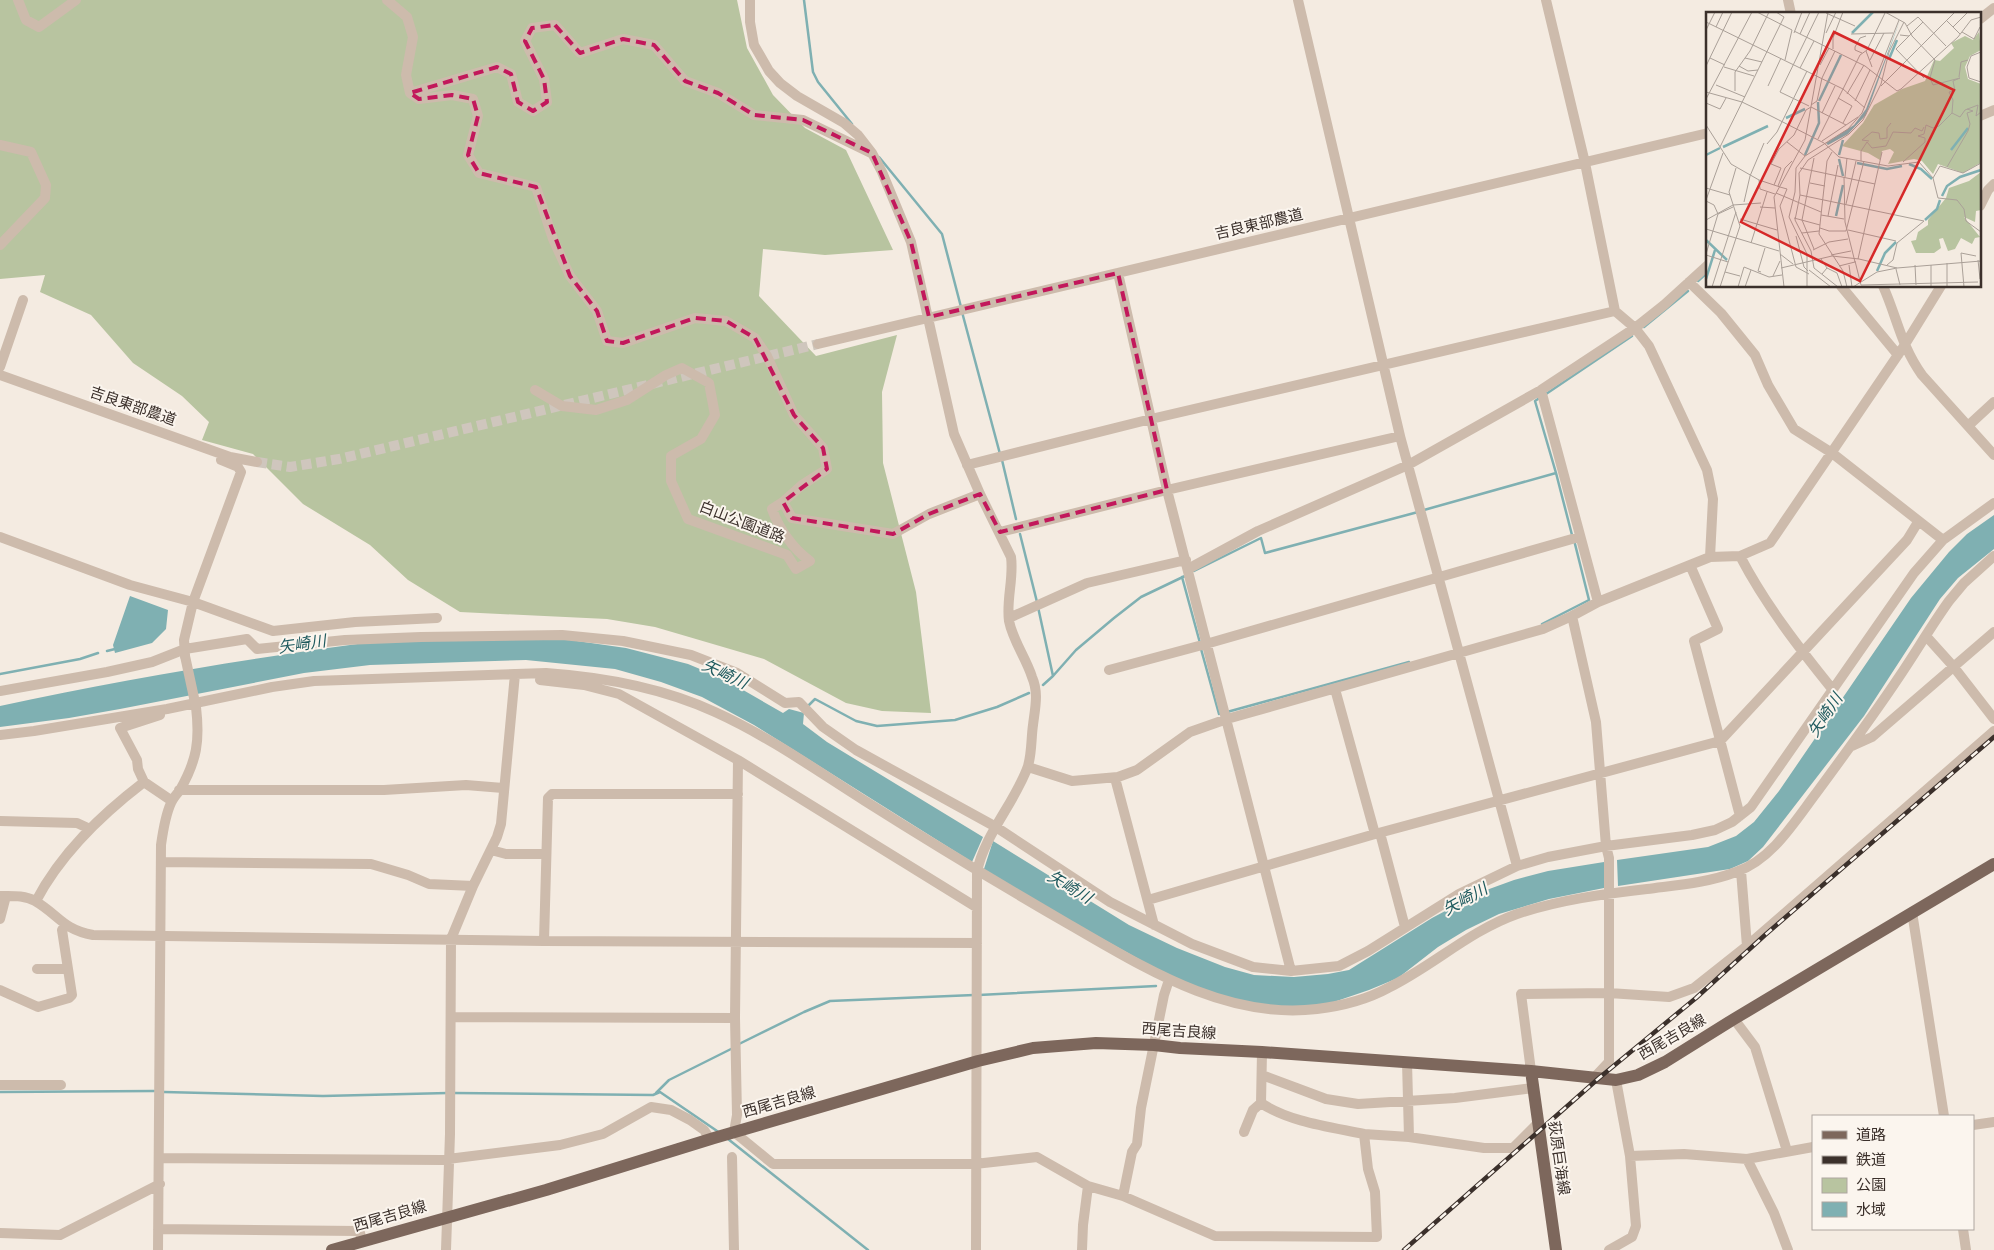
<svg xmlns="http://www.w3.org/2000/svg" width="1994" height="1250" font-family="Karla,'Noto Sans JP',sans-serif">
<rect width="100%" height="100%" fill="#f4ebe1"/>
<!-- green -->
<path fill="#b8c4a0" d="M0,0H737L747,48L773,95L805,128L846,150L893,250L825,255L763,249L759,296L816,356L897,335L882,392L883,463L916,592L931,713L882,711L846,703L764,659L655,627L607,619L460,612L408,580L370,545L303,504L253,454L202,440L209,422L182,396L133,363L91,315L40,292L45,275L0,279Z"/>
<!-- water -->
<path fill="#7fb0b2" d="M1994,515V549L1958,578L1940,599L1864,716L1763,847L1748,861L1730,869L1618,886L1617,860L1708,847L1736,836L1754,822L1779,791L1911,598L1949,552L1967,534Z
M130,596L168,610L166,629L152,643L115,653L113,645Z
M387,640H570L626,648L688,664L724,679L783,713L789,709L804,713L803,724L827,742L983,837L972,862L754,725L702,697L661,682L615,669L526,660L370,665L304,673L120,709L69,718L0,727V706C128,678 257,657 387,640Z
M993,841L1129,925L1177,948L1225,967L1254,975L1294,977L1328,974L1349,970L1432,918L1481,892L1514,880L1548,871L1604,862V888L1549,899L1499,914L1466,930L1438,947L1398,978L1369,990L1325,1005L1281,1007L1238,1002L1210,994L1153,967L983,872Z"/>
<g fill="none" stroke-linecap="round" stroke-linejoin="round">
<!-- stream -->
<path stroke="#7fb0b2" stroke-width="2.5" d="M804,0L813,72L818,82L852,124
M879,157L942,234L961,307
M1698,281L1708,272
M962,312L1000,454
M1644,327L1688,291
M1546,394L1632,336
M1002,460L1016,519
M1556,473L1572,535
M1424,510L1556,473L1535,401L1541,397
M1020,534L1037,602
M1194,571L1261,538L1265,553L1418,512
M1182,577L1200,643
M1038,607L1053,676
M1542,624L1589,600L1574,540
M1201,649L1219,714L1221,713
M107,651L115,649
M0,674L80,659L98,653
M1043,685L1053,676L1076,650L1114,618L1141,597L1187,575
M808,706L815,699L856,721L877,726L955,720L997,707L1029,693
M1227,712L1409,662
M979,995L1156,986
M737,1045L804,1012L830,1001L974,995
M0,1092L154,1091
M164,1092L323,1096L448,1093
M453,1093L653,1095L660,1092L720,1133
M656,1093L669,1080L733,1048
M728,1139L868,1250"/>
<!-- minor-tunnel -->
<path stroke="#cfc6bd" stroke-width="10" stroke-dasharray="10 5" stroke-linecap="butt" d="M257,462L290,467L339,459L818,344"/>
<!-- minor -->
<path stroke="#cdbbac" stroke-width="10" d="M18,0L26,20L39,27L76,0
M387,0L407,17L413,37L406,75L410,93L497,67L511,74L518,102L533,111L547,102L544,79L525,41L532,28L555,25L580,53L623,39L654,45L685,81L718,93L754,115L803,120L871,153
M750,0V22L754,45L769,71L780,83L797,96L844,123L858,135L872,153L882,172L911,242L954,434L980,494L1011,557C1014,578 1006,600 1009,621C1013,641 1026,658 1032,677C1039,693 1035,708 1033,725C1031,739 1032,752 1028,766C1016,801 984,835 977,872L976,1250
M1298,0L1400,436L1517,866
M1546,0L1585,163L1615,311
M1788,0L1791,14
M1980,19L1994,8
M410,93L419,99L452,95L473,99L478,116L468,155L479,173L536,187L553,239L570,276L597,311L607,341L623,343L695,318L726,321L755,338L767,356L794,415L823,448L827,469L802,485L783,502L792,518L893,534L929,514L980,494
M1980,116L1994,110
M0,145L31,152L46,185L45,198L0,245
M1980,206L1988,190L1994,184
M1118,273L1167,490L1291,971
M1689,282L1721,313L1755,355L1768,385L1794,429L1832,453L1943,540
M1841,286L1898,355
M1883,286C1897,317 1901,346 1922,375L1994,455
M818,344L1708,133
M0,367L23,300
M0,375L230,457L257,462
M535,390L562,406L596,410L627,400L666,375L682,368L709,383L715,415L701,439L671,456V481L688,519L787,555L796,569L810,561C793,549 779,529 772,509L783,502
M1969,425L1994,402
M967,465L1151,419L1615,311L1635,328L1649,346L1707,470L1713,499L1710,557
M1000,532L1167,490L1400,436
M0,537L130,585L193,602L273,631L355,622L437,618
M1740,556C1765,604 1799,648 1833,690
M1690,565L1718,629L1694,641L1740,816
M1188,569L1258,531L1408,465L1541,390L1635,328L1664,305L1708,265
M1598,602L1710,557L1740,556L1770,543L1904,346L1941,286
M1572,616L1596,722L1606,846L1609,858V1062L1593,1079
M1009,618L1087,583L1186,560
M1926,636L1953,666L1994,719
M185,656L184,640L193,602L241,472L238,467L221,460
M1109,670L1206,644L1579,537
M540,680L584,685L619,694L738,760L976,907
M1335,689L1375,834
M0,691L107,672L152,662L185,649L247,639L257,649L345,640L421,637L562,635L623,641L691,655L737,673L785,703L799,702L823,727L856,750L996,827L1110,902L1192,944L1253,967L1291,971L1339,966L1368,951L1459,894L1517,866L1548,857L1606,846L1692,835L1715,830L1732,822L1751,807L1914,573L1943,540L1994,503
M160,715L120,728L137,760L138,769L144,782L172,801
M0,735L34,731L167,709L272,687L314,681L546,673C603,677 663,688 715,712C768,736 816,770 865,801C933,844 1001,885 1070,925C1145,968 1226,1020 1317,1009C1341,1006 1366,1000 1388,988C1433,966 1469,931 1517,914C1559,900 1603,894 1647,889C1677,885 1707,883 1736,872C1772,860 1795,821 1817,792C1845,754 1873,716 1899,677C1916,652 1931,626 1949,601L1964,583L1994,556
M1852,746L1872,737L1994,632
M738,760L735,1018L737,1115L734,1132L773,1164H975L1037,1157L1088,1186L1123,1196L1215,1236L1377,1237L1375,1192L1368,1169L1364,1134L1409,1137L1484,1148H1513L1538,1123
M1028,767L1072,781L1118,777L1137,770L1190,732L1227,719L1543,629L1572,616L1598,602L1541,390
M1115,778L1154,925
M179,790H384L466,785L503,788
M0,821L77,823L90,829
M1380,833L1405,927
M491,850L506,854H546
M161,862L371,864L408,875L429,884L473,886
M1741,871L1747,946
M0,896C12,896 25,895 35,901C59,915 62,929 93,935L544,941L977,943
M1148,900L1375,834L1720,741L1907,540L1918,522
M36,901C61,853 101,815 144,782
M1912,912L1944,1116
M0,919L6,896
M544,941L548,798L552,794H738
M37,969H68
M0,990L38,1007L69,998L72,995L62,930L65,925
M451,1017L735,1018
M1734,1019L1755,1047L1787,1151
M1407,1062L1409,1137
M1531,1071L1521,994L1609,993L1669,997L1694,988L1747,946L1994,731
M1262,1075L1326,1099L1358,1104L1455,1098L1533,1088
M0,1085H61
M1261,1103C1289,1122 1331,1127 1364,1134
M1973,1125L1994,1122
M1244,1132L1253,1110L1261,1103L1262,1052
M1630,1156L1684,1154L1747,1159L1813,1147
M732,1157L734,1250
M159,1158L440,1160L560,1145L603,1134L651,1107L671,1110L690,1120L704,1130L710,1139
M1747,1159L1774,1213L1788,1250
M1123,1196L1132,1152L1137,1144L1141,1108L1164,995L1169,980
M158,1229L358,1231L360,1233L362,1241
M1963,1229L1966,1250
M0,1233L60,1235L160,1184
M158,1250L161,845C163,831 165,816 171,803C173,798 177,794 180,790C197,760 200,741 196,707
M446,1250L450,1134L451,939L473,886L497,837L501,824L515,674
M1082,1250L1083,1225L1088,1186
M1609,1250L1632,1237L1636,1226L1630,1156L1616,1080"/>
<!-- major -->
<path stroke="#7d675c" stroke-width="12" d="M1531,1071L1556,1250
M332,1250L546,1190L714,1138L978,1061L1033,1048L1096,1043L1154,1045L1180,1048L1262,1052L1531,1071L1616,1080L1638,1075L1665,1062L1734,1019L1994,864"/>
<defs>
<path id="rail" d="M1404,1250L1599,1078L1696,998L1765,935L1994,737"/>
</defs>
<!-- rail casing -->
<use href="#rail" stroke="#3b302b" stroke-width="4.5"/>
<!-- rail -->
<use href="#rail" stroke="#fbf5ee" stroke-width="2.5" stroke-dasharray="8" stroke-linecap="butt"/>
<!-- minor-bridge -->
<path stroke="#cdbbac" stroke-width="10" d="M185,656L196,707"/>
</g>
<!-- marked area -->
<path fill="none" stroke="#c2185b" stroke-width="4" stroke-dasharray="10 6" stroke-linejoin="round" d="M555,25L580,53L623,39L654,45L685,81L718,93L754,115L803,120L872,153L911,242L929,317L1118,273L1167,490L1000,532L980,494L929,514L893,534L792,518L783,502L827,469L823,448L794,415L755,338L726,321L695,318L623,343L607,341L597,311L570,276L536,187L479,173L468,155L478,116L473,99L452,95L419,99L410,93L497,67L511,74L518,102L533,111L547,102L544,79L525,41L532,28Z"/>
<g text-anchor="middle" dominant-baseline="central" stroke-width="4" stroke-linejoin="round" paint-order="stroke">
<!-- street labels -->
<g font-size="15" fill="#3b302b" stroke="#fbf5ee">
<text transform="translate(1259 224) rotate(-13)">吉良東部農道</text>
<text transform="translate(133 406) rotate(19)">吉良東部農道</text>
<text transform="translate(742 522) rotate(21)">白山公園道路</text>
<text transform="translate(1179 1031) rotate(4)">西尾吉良線</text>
<text transform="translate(1672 1037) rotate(-30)">西尾吉良線</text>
<text transform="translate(779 1102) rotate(-16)">西尾吉良線</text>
<text transform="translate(1559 1158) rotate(82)">荻原巨海線</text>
<text transform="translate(390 1216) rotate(-16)">西尾吉良線</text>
</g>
<!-- water labels -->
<g font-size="16" font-style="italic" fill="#1f5a5e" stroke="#fbf5ee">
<text transform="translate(302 644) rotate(-8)">矢崎川</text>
<text transform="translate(725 674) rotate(25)">矢崎川</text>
<text transform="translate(1825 715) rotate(-56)">矢崎川</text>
<text transform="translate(1070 887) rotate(31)">矢崎川</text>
<text transform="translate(1465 899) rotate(-29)">矢崎川</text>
</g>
</g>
<!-- overview -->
<g transform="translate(1706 12)">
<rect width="275" height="275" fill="#f4ebe1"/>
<path d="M273,20L275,38L264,44L259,55L262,67L275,72L274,151L257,161L232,152L227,162L216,149L208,147L182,152L188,140L184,137L176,139L174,148L162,141L136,134L157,111L168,93L196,77L219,69L228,48L234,49L248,36L245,31L259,24L267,28ZM275,160V198L270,199L269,210L258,205L274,225L269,226L266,232L255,226L249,237L242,239L237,226L233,227L235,236L228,241H210L205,229L210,228L212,220L222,213V208L240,186L243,176L263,169Z" fill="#b8c4a0"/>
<path d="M194,8L160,103L142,122L122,133L120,131L148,113L160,97Z" fill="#7fb0b2"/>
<path fill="none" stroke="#7fb0b2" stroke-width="2.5" d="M146,21L167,0M183,47L191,28M113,89L135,43M80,106L99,97M17,135L62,114M245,138L262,116M0,143L14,136M99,143L113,111L112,90M133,143L137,128M133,147L137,164M151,151L181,157L196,154M203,152L215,157L226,167M236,184L241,174L254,165L275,158M130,204L137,173M219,208L231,197L234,188M0,228L21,248M171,259L179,241L190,230M0,267L9,238"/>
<path fill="none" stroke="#aaa098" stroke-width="1" d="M51,0L86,18L79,48M179,0L199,11L206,24L229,48L224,66L227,73L254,66L247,69L249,79L243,80L247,88L246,101L233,114L227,116L220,113L218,122L212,124L219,126V130L197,150M120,1L149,14M241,9L254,22M0,10L137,77L159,96M201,14L212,5L240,34M10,15L17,0M247,15L261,1M0,18L9,0M88,19L159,54L191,79L195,77M256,20L268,27L274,15M88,21L96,0M120,21L130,0M94,22L104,0M145,22L187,21M194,23L203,24L217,10M203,24L190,37L218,66M127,37V26L137,0M160,39L166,55M275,40L265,44L261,55L263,66L275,70M156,41L149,38V35L154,26L160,24M4,46L19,53M39,46L56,50M164,48L178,21M114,53L123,36M0,54L26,0M33,54L42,59L52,58M18,55L48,64M94,56L108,29M253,65L255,50L262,48M10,73L39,85M62,74L75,46M175,74L249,0M195,77L252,25L265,8L275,5M29,79V60L44,39L63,0M0,80L36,90L65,104L118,131L133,145L182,154L213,150L227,166L232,186L251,188L258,197L260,209L275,220M141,82L158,53M132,86L146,94L137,111M0,87L46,0M149,89L164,58M0,91L14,97L20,86M105,93L111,89L116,66L129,39M103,94L74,80L113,0M116,101L129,74M246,101L254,105L259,98L272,93L270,104L275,100M0,113L25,152L53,168L74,175M112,127L154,43L161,38L179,1M116,129L152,105M163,129L156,128L166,120L173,121L174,127L181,126V116L185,111M81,130L99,144M61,132L71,120L101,59M14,135L78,5L70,0M126,140L121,149L115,203L138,207M108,146L96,208L108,237M155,149V139L161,130L166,136L180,134L187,120L205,121L209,116L216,119L218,115M241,155L262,119L264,112L261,101L267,99L261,97M94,156L169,172M139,165L141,146M227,166L234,154L257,161L275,151M53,168L54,177L69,182M104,171L119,174M68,173L75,156L65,152L73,137L88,123L100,98L105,95L140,113M72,174L79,156L86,149M74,175L81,177L74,194L90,255L103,262M0,176L24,183M70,181L115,200M94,183L218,209M0,188L17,141M0,189L8,193L12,202L0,242M38,190L44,164L58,131M140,192L150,149M54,195L69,196M12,202L27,195M115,203L113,222L137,259L141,275M122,204L132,153M88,206L114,213M34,207L71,218M0,208L27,193L55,191M114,216L123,219H140M0,217L73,239M142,218L190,229M140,219L158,149M96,221L113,219M90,224L98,255L102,259M45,231L61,180M107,238L123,230L142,227M74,242L87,252M0,243L22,250M125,243L145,239M115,247L121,256L116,262M152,247L176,140M272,248L274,267M149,249L155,273L272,270M241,251V275M143,253L146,275M181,253L187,248L191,231L218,209M209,253L210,273M225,253V275M133,254L149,250L139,210L138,165M75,256L126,244L153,247L191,256L275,249M121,256L131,261L136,275M190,257L194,273M103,258L125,275M19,260L34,264M55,260L52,259L59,236M67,264L74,249M6,275L30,200M14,275L34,214L23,180L30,156M32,275L38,255L63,265L76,263M39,275L45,258M78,275L68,185L99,128L122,0M101,275V242L83,205L89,180L90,156L99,144L142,117L156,101L193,8M132,275L108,256L105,239L89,208L94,183L93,161L102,148L143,122L157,108L175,72L183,40L198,10M147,275L171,260L191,256M258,275L255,241L270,244"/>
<path fill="#d62828" fill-opacity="0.15" stroke="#d62828" stroke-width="2.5" d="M128,20L248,78L154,269L35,210Z"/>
<rect width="275" height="275" fill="none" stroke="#3b302b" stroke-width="2.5"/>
</g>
<!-- legend -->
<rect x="1812" y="1115" width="162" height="115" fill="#fbf5ee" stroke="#aea6a0"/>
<rect x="1822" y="1131" width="25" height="8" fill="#7d675c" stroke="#aea6a0"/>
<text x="1856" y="1140" font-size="15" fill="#3b302b">道路</text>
<rect x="1822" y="1156" width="25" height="8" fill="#3b302b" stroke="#aea6a0"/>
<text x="1856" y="1165" font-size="15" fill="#3b302b">鉄道</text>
<rect x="1822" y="1178" width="25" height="15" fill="#b8c4a0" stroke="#aea6a0"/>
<text x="1856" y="1190" font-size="15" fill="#3b302b">公園</text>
<rect x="1822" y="1202" width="25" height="15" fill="#7fb0b2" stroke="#aea6a0"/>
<text x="1856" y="1215" font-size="15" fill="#3b302b">水域</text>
</svg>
